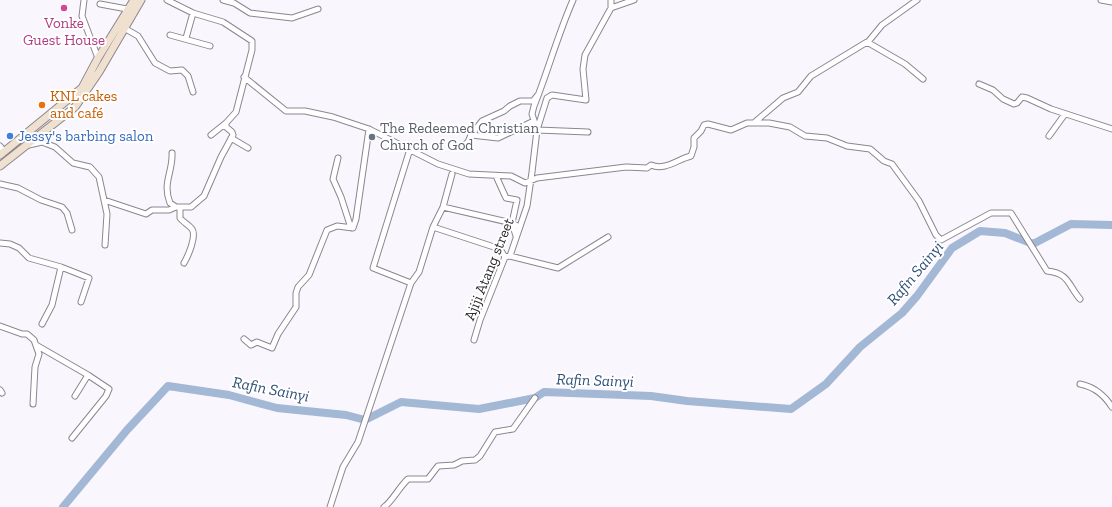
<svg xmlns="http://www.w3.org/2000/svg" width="1112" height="507" font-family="'Zilla Slab',serif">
<rect width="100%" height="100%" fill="#faf6fe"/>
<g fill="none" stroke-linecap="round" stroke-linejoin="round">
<!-- river -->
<path stroke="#a2b8d4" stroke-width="8" d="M63,507L127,430L168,386L229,395L277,408L346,415L365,420L401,402L479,409L535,398L544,392L651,396L687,401L791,409L826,384L860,347L902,313L917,296L952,248L980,231L1005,233L1033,244L1071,224L1112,225"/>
<defs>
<path id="minor" d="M84,0L82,16L98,58
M223,0L234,3L250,13L292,18L318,9
M611,0V8
M1101,0L1112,2
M100,4L127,9
M124,28L138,36L155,63L170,71L182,70L188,76L193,92
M170,35L210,46
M186,38L193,13
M868,42L882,25L917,0
M244,77L286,111H305L333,117L369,129L438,164L469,174L511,176L525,183L537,178L626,167L647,168L651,165C665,171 678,159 691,156L694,147V138L701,131L704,125L708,124L731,130L747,123H769L790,127L805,136L827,138L847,146L870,149L884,161L892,164L919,201L936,235L941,240L991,213H1011L1047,271C1069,273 1068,285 1080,299
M979,84L993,90L1003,99L1014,104L1017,103L1022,97L1027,98L1051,109L1112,129
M755,122L783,98L798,92L811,76L867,42L905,64L923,79
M588,132L537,130L547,98L552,95L586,100L583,69L585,55L611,8L634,0
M211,135L226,123
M471,135L498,138L534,121
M1049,136L1065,114
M231,138L248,148
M29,145L42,142L55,147L73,163L90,167L99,177L107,214L105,245
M464,145L468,142L471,135L482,121L504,111L510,106L520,101H533L537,96
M0,146L4,151
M410,149L373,268L411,283
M172,153C173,172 162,183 170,203L176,207
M338,158L333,179L341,197L351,228
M496,176L506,198L517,200L512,223L516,236
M0,184L18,188L41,200L62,207L67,213L72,230
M104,200L146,214L152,210H169L176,207H191L204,196L221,157L233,135L232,132L226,127V123L236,112L252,50V41L223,22L193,13L167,0
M443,207L512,223L519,227
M180,208V218C183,222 189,225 192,229C197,236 188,256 184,263
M433,227L500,249L505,257
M0,243L10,244L19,248L29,258L61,267L52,305L42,324
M510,256L558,268L608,237
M61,267L89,278L81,302
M0,326L22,334H27L34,340L39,354L35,367L33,404
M244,339L251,345L257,342L272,348L278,334L296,307V293L298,287L309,275L327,230L337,226L353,228L356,219L369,129
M474,340L480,320L505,257L510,256L512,250L527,206L532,172L537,130L532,114L534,106C548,71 558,34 573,0
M36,345L88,375L75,396
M1080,384C1095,387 1104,395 1112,407
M0,390L2,393
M72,438L106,396L109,389L88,375
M330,507L343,467L358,442L411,283L419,272L433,227L443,207L452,174
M384,507C391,503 400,486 408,479H428L438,466L454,465L462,461L475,460L480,456L495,432L513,429L535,398"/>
<path id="secondary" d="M0,155L82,88L98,58L134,0
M0,166L75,107L99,72L141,0"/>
</defs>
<!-- minor casing -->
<use href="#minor" stroke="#8b868f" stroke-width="7"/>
<!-- secondary casing -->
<use href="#secondary" stroke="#8b868f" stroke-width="9"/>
<!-- minor -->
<use href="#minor" stroke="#fff" stroke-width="5"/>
<!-- secondary -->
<use href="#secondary" stroke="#efe0d0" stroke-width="7"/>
</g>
<!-- markers -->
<circle fill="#d1479c" stroke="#fff" stroke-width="1.5" cx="64" cy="8" r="4"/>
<circle fill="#e8710a" stroke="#fff" stroke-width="1.5" cx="42" cy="105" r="4"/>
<circle fill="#3f7fe0" stroke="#fff" stroke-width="1.5" cx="10" cy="136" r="4"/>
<circle fill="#6b7280" stroke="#fff" stroke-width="1.5" cx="372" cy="137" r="4"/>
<g text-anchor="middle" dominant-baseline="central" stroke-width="4" stroke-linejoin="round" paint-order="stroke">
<!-- hotel labels -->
<g font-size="15" fill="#b23c85" stroke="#fff">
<text x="64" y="23">Vonke<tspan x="64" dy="17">Guest House</tspan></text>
</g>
<!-- food labels -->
<g font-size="15" fill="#c56008" stroke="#fff" text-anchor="start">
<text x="50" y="96">KNL cakes<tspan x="50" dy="17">and café</tspan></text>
</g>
<!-- worship labels -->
<g font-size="15" fill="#5b616d" stroke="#fff" text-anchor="start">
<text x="380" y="128">The Redeemed Christian<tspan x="380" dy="17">Church of God</tspan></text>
</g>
<!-- shop labels -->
<g font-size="15" fill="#366cbe" stroke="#fff" text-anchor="start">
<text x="18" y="136">Jessy's barbing salon</text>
</g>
<!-- street labels -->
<g font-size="15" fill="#2c2a2d" stroke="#fff">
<text transform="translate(489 269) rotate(-68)">Ajiji Atang street</text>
</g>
<!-- water labels -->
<g font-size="16" font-style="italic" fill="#305078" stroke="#fff">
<text transform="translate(915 273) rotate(-50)">Rafin Sainyi</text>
<text transform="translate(595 380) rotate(2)">Rafin Sainyi</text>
<text transform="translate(271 389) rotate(11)">Rafin Sainyi</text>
</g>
</g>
</svg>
